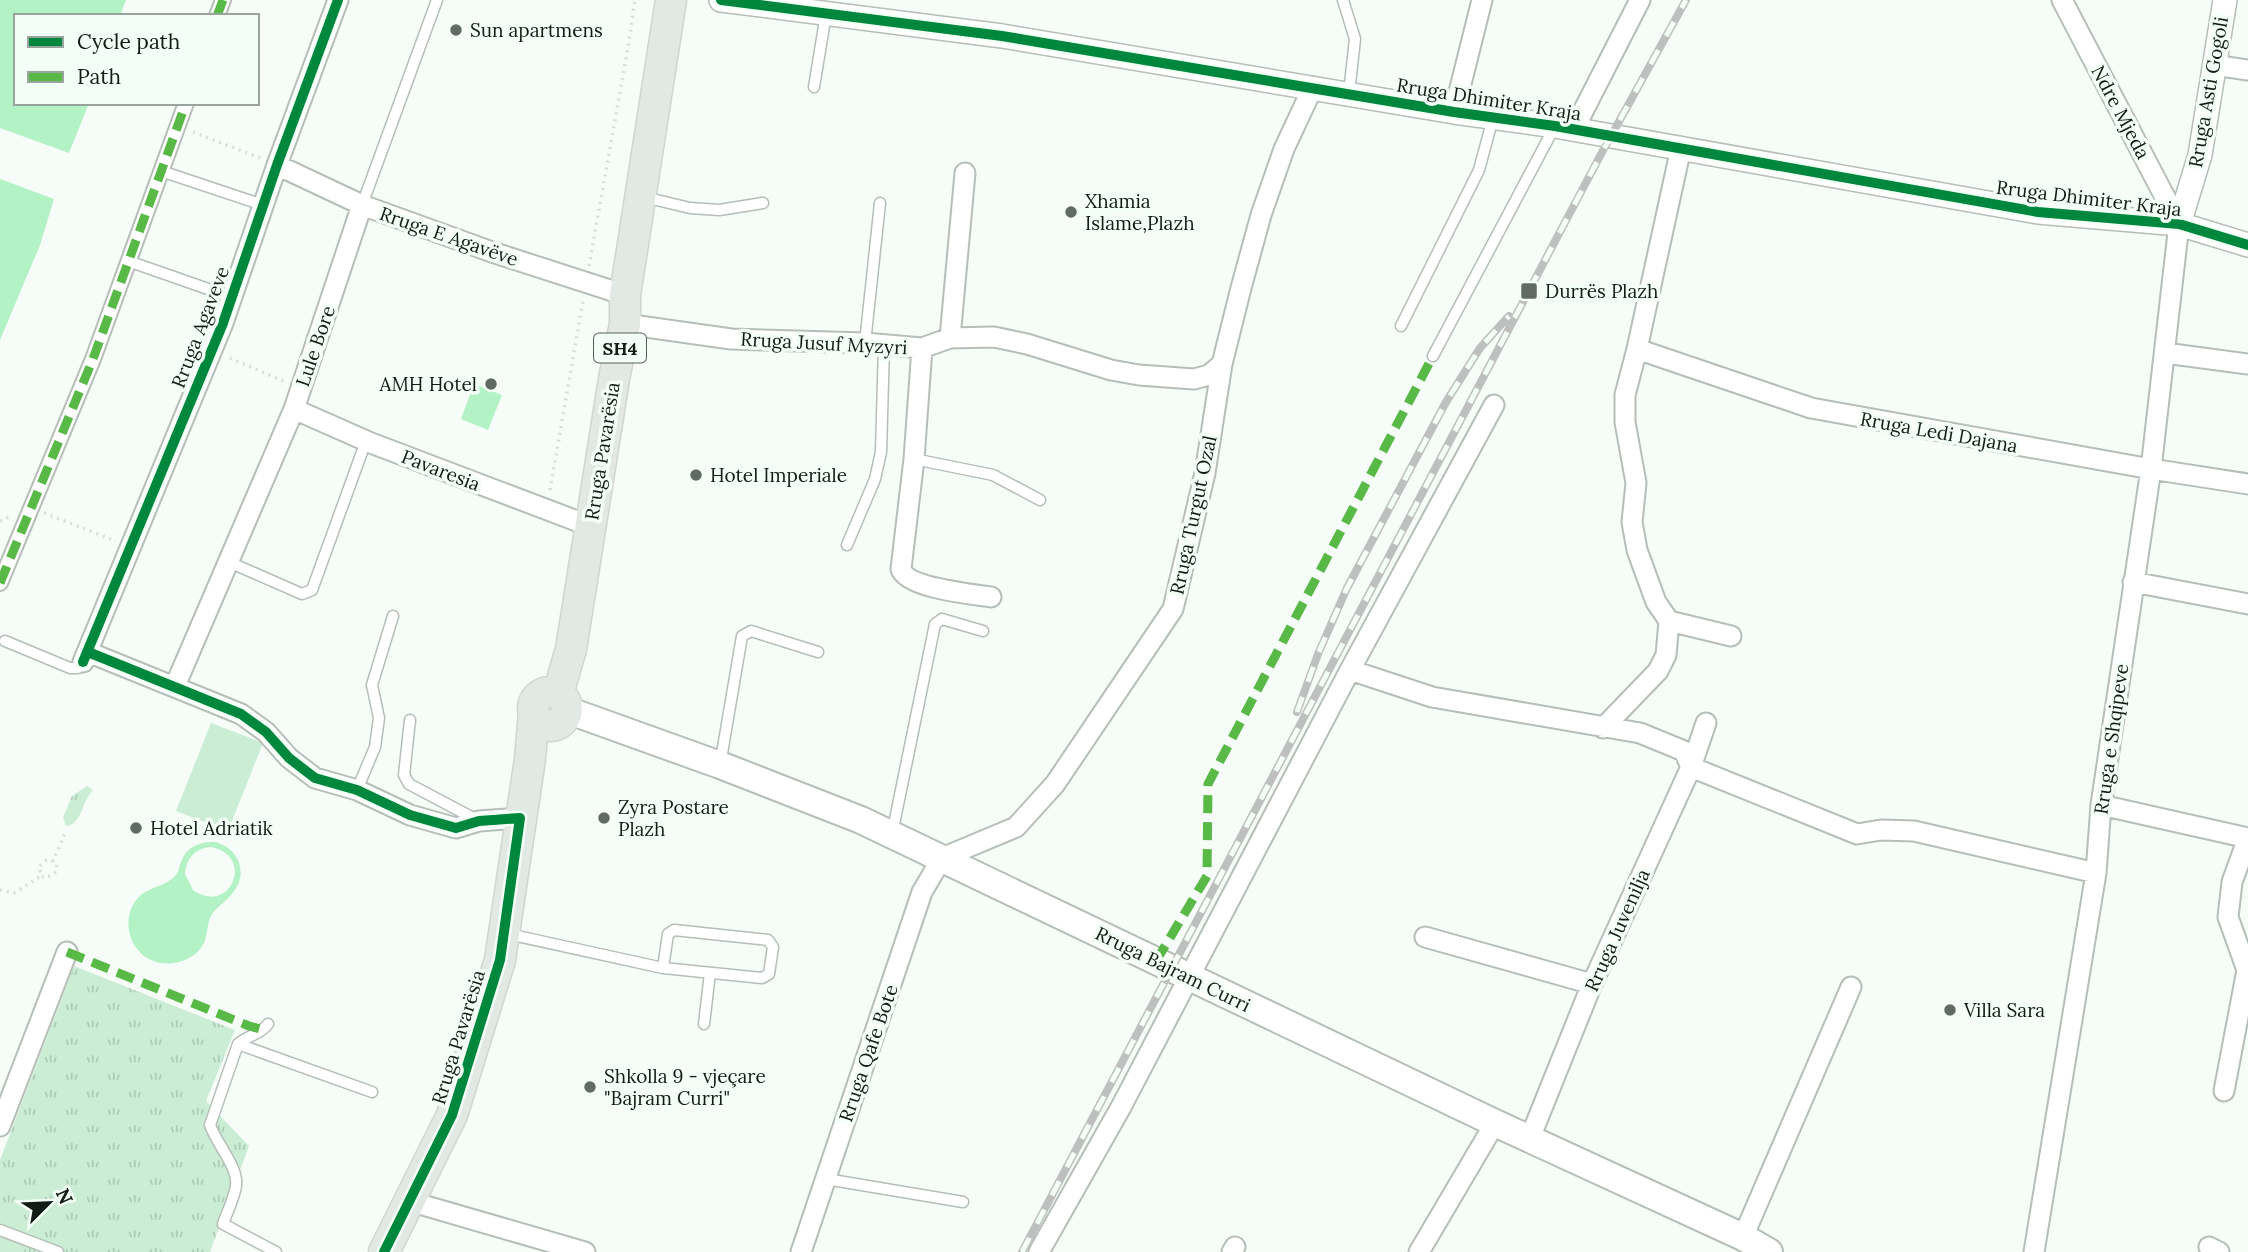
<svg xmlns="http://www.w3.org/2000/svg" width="2248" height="1252" font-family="Lora,serif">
<defs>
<pattern id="grass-tufts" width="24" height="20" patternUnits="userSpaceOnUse" patternTransform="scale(1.75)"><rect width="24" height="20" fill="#cbedd4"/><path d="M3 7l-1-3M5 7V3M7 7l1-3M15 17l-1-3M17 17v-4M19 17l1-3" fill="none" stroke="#adcbb5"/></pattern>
</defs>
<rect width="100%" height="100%" fill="#f6fcf7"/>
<!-- grass -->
<path fill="url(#grass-tufts)" d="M87,786L93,790C82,800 82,825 66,826L63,817L72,796Z
M74,966L235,1030L206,1101L249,1146L210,1252H0V1160Z"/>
<!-- pitch -->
<path fill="#cbedd4" d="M211,723L263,743L228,831L176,811Z"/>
<!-- water -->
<path fill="#b3f2c5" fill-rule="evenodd" d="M0,0H126L120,16H16V103H89L69,153L0,128Z
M0,179L54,199L40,245L0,340Z
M474,384L502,395L488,430L461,419Z
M215,842C237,847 249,872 234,891C228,900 218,906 212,914C207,922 208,931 205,940C198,960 170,969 151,960C126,949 120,912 142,894C152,887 167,885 175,876C179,872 179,867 181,862C186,847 200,841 215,842ZM210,847C256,854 231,917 193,890L185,874C186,858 195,849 210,847Z"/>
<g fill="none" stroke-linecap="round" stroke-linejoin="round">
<defs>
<path id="service" d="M1343,0L1355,39L1349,93
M814,87L826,14
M161,171L263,205
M644,197L690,208L719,210L763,203
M362,205L437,0
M128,261L231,297
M1401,326L1479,170L1493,118
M865,343L880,203
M1433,356L1555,126
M914,459L993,475L1040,500
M847,545L875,479L881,452L884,345
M229,562L302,594L312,590L366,441
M5,641L70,668H78L83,662
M410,720L404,775L409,784L477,820
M720,765L742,636L751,631L818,652
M357,790L375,747L379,718L372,685L393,616
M892,834L935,624L942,619L983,631
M508,934L663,968L762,978L769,974L773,947L768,940L674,930L668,934L663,968
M268,1024C260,1035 248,1035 238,1044L210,1125C216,1143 239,1168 236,1186C234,1199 227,1212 223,1224L276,1252
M704,1024L710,973
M238,1044L372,1092
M826,1179L963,1202
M0,1230L58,1252"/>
<path id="pedestrian" d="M217,16L223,0
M0,583L93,359L186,103"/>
<path id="minor" d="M2214,65L2248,70
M1454,112L1482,0
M1574,129L1640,0
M1681,148L1637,349L1625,395V422L1636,483L1632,522L1637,550L1656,602L1669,621L1731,636
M277,165L362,205L492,252L625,295
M625,324L731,339L865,343L922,348L950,338L994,337L1027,344L1111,370L1139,375L1194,379L1209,375L1222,364
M950,338L965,173
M922,348L914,459L901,569C907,588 972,594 991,597
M1637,349L1811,408L2151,469L2248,484
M2165,353L2248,364
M294,409L371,443L590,526
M2133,582L2248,604
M88,652L241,714L266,732L289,758L315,778L357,790L410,815L456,828L479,821L520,818
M83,662L223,323L277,165L338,0
M1350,670L1432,697L1640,733L1684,751L1691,767L1857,834L1881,830L1914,831L2096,873
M175,686L294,409L362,205
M1603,728L1658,671L1666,655L1669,621
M2101,805L2248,838
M1425,937L1592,984
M2224,1091L2247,970L2228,917L2232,882L2248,838
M0,1126L67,952
M1530,1138L1592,984L1691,767L1706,723
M409,1201L585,1252
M1743,1237L1851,987
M2209,1247L2219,1252
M801,1252L922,892L942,858L1016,827L1055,784L1173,609L1205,473L1222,364L1241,288L1261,215L1284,149L1313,87
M1039,1252L1121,1107L1350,670L1494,405
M1232,1252L1235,1247
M1419,1252L1495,1123
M2034,1252L2096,873L2101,805L2151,469L2179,224L2062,0"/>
<path id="tertiary" d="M721,0L1002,36L1454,112L1555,126L2038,212L2179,224L2248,245
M2179,224L2200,155L2225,0"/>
<path id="secondary" d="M567,710L720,765L861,820L1495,1123L1743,1237L1769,1252"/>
<path id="primary" d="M533 709a17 17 0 1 1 34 0a17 17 0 1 1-34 0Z
M558,694L571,649L614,379L625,324V295L671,0
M384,1252L452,1115L500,960L530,759L534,712"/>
</defs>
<!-- service casing -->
<use href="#service" stroke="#b6beb8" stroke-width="13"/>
<!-- pedestrian casing -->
<use href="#pedestrian" stroke="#b6beb8" stroke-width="18"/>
<!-- minor casing -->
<use href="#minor" stroke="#b6beb8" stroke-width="23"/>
<!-- tertiary casing -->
<use href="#tertiary" stroke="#b6beb8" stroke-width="26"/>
<!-- secondary casing -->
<use href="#secondary" stroke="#b6beb8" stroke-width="30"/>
<!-- primary casing -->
<use href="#primary" stroke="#d1d5d2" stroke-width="33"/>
<!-- path -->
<path stroke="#dbdddb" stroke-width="3.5" stroke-dasharray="2 5" stroke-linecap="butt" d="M193,132L260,158
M589,266L629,41L635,0
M230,358L283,381
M550,490L583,301
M44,513L116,541
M0,521L11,516
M53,861L48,859L39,866L41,876L46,878L56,872L57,864L53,861L65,833
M0,890L14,893L41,876"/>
<!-- service -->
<use href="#service" stroke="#fefffe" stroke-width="10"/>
<!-- pedestrian -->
<use href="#pedestrian" stroke="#fefffe" stroke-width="14"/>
<!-- minor -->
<use href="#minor" stroke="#fefffe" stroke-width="19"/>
<!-- tertiary -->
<use href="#tertiary" stroke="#fefffe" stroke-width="23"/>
<!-- secondary -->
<use href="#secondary" stroke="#fefffe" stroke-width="26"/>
<!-- primary -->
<use href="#primary" stroke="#e2e8e3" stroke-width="30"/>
<defs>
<path id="rail" d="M1297,712L1318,654L1347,588L1446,402L1480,348L1509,316
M1022,1252L1600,156L1686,0"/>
</defs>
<!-- rail casing -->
<use href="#rail" stroke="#bdc0be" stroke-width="8"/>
<!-- rail -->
<use href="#rail" stroke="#f3fff6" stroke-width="5" stroke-dasharray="16" stroke-linecap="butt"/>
<!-- quiet -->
<path stroke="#58b947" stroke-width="9" stroke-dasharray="18 9" stroke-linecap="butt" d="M217,16L223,0
M0,583L93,359L186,103
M67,952L249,1026L264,1030
M1156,961L1207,876L1208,784L1433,356"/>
<defs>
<path id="cycleway" d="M721,0L1002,36L1454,112L1555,126L2038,212L2179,224L2248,245
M88,652L241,714L266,732L289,758L315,778L357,790L410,815L456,828L479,821L520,818L500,960L452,1115L384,1252
M83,662L223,323L277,165L338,0"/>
</defs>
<!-- cycleway casing -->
<use href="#cycleway" stroke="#f3fff6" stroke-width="15"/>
<!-- cycleway -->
<use href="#cycleway" stroke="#00873e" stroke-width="10"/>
</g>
<!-- markers -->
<g fill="#626a64" stroke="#f3fff6" stroke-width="2.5">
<circle cx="456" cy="30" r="7"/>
<circle cx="1071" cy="212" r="7"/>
<rect x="1520" y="282" width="18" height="18" rx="3.5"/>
<circle cx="491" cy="384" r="7"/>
<circle cx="696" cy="475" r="7"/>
<circle cx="604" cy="818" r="7"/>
<circle cx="136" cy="828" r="7"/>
<circle cx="1950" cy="1010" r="7"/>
<circle cx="590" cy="1087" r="7"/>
</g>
<g text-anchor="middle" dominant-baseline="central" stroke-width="7" stroke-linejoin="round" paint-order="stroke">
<!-- shield labels -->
<rect fill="#f3fff6" stroke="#566058" stroke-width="2" x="594" y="333.5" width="52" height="29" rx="5"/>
<g font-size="18" font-weight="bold" fill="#121c15">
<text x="620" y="348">SH4</text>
</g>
<!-- poi labels -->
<g font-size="19" fill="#121c15" stroke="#f3fff6" text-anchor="start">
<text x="470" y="30">Sun apartmens</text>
<text x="1085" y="201">Xhamia<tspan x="1085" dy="22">Islame,Plazh</tspan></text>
<text x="1545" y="291">Durrës Plazh</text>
<text x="477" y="384" text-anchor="end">AMH Hotel</text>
<text x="710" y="475">Hotel Imperiale</text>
<text x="618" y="807">Zyra Postare<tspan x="618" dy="22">Plazh</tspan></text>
<text x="150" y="828">Hotel Adriatik</text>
<text x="1964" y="1010">Villa Sara</text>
<text x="604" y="1076">Shkolla 9 - vjeçare<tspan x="604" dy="22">"Bajram Curri"</tspan></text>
</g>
<!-- street labels -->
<g font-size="19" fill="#121c15" stroke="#f3fff6">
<text transform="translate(2208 92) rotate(-80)">Rruga Asti Gogoli</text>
<text transform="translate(1489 99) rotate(9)">Rruga Dhimiter Kraja</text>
<text transform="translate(2121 112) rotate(62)">Ndre Mjeda</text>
<text transform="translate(2089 198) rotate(7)">Rruga Dhimiter Kraja</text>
<text transform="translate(449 236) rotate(19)">Rruga E Agavëve</text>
<text transform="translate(200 327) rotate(-69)">Rruga Agaveve</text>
<text transform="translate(824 343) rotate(3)">Rruga Jusuf Myzyri</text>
<text transform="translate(315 346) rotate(-71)">Lule Bore</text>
<text transform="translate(1939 432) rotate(10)">Rruga Ledi Dajana</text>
<text transform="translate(602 451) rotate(-81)">Rruga Pavarësia</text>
<text transform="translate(441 470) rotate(21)">Pavaresia</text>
<text transform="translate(1193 515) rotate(-78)">Rruga Turgut Ozal</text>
<text transform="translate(2111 739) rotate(-82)">Rruga e Shqipeve</text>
<text transform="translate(1617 930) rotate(-66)">Rruga Juvenilja</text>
<text transform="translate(1173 969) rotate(26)">Rruga Bajram Curri</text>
<text transform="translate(458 1037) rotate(-73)">Rruga Pavarësia</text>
<text transform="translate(868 1053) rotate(-71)">Rruga Qafe Bote</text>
</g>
</g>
<!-- legend -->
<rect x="14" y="14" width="245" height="91" fill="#f3fff6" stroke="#99a49c" stroke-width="2"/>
<rect x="28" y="37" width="35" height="10" fill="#00873e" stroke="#99a49c" stroke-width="2"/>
<text x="77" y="49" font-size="21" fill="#121c15">Cycle path</text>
<rect x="28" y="72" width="35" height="10" fill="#58b947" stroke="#99a49c" stroke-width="2"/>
<text x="77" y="84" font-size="21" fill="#121c15">Path</text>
<!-- north arrow -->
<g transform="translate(49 1203) rotate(66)" stroke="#f3fff6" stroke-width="5" paint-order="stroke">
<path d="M0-5L12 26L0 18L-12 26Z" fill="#121c15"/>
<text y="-10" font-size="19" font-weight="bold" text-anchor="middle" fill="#121c15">N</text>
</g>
</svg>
